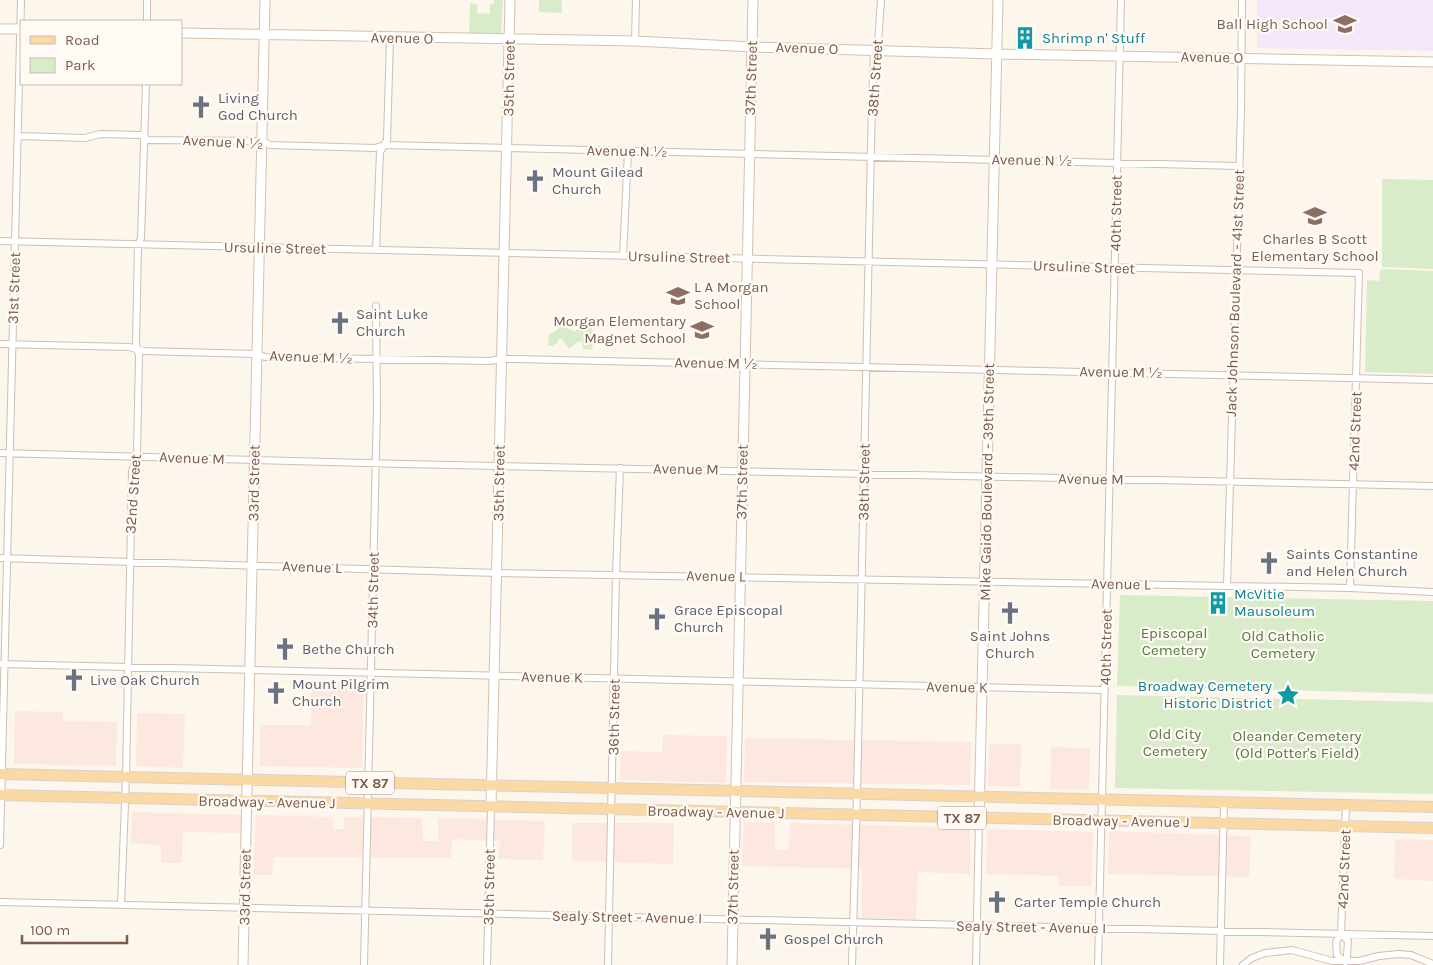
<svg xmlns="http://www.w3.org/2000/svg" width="1433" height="965" font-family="Karla,sans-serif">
<rect width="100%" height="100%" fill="#fdf6ec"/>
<!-- commercial -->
<path fill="#fde8e0" d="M312,682L364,683L362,768L260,766V725H311Z
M15,711L63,712V721L117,722L116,766L14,764Z
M137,713L185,714L183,768L136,766Z
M663,735L727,736L726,783L620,780L621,751L662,752Z
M745,738L972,742L970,785L744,782Z
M989,744H1021L1020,787L988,786Z
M1051,747L1090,748L1089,790L1050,789Z
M132,812L243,815L242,833L183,832L182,863H161V845L131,844Z
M256,815L333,817V829H344V817L422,818L423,841H438V818L545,821L543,860L498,859L500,841L452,839L451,858L274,857L272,875H253Z
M744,822L775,823V850H789L790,823L970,828V874L918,872L916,919L862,918V869L742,866Z
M572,823H674L673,864L572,861Z
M987,829L1093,832L1091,886H1059V876L986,874Z
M1109,831L1251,836L1249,877L1108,874Z
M1395,839L1433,840V881L1394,879Z"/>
<!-- education -->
<path fill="#f3e8fa" d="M1257,0H1433V51L1257,48Z"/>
<!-- green -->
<path fill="#d8ecc9" d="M494,0H503L501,34L469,33L470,3L477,4V13L490,14V4L494,3Z
M539,0H562V13L539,12Z
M1382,179L1433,180V269L1382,267Z
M1383,269L1433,271V374L1365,372L1367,280L1379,281L1380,271Z
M580,324C586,325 592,325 593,332L590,336L593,345L591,350L583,349L582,341L577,342L569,349L562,339H559L557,343L552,346L548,345L549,334C565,329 554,321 575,332Z
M1120,595L1433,601V694L1117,686Z
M1117,695L1433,702V794L1115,788Z"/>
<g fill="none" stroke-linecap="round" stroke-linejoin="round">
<defs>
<path id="street" d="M147,21V0
M635,41L636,0
M18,136L85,138L100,134L141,135L148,140L262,141L270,145L375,148L384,145L1239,166
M0,241L1359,273L1350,588
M376,250L380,152L387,140L390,38
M623,256L628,151
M0,344L129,347L143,351L257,354L265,357L489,361L502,359H516L1433,380
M0,453L403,464L1433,486
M0,558L497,573L1350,588L1433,592
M1227,586L1241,112L1242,0
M0,664L1105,690
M0,845L21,0
M0,902L1433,936
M121,905L126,777L132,471L137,457L138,404L139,356L136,344L138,245L141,238L146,84
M1341,934L1348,941L1347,956L1345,962
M1345,962L1337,955L1336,942L1341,934L1346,805
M364,965L377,409L376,306
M487,965L491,807
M608,965L616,574L620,468
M852,965L857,794L872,102L874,51L878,44L881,0
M976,965L979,819
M1098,965L1121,0
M1220,965L1224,802
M1243,965L1252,958L1265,953L1292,950L1332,961H1359L1379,956L1398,954L1411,955L1433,964"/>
<path id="secondary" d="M0,29H21
M181,33L635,41L753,47L997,54L1433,62
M491,807L510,0
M979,819L998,0
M243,965L265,0
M732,965L753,0"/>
<path id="primary" d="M0,774L1433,807
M0,795L1433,828"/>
</defs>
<!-- street casing -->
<use href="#street" stroke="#d1beb0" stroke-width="8"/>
<!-- secondary casing -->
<use href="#secondary" stroke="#d6c0b0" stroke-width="11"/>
<!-- primary casing -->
<use href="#primary" stroke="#dad1cd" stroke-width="12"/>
<!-- street -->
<use href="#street" stroke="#fff" stroke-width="6"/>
<!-- secondary -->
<use href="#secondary" stroke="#fff" stroke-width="9"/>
<!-- primary -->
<use href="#primary" stroke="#fbd9a5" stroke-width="10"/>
</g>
<!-- icons -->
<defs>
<symbol id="school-bare" viewBox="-9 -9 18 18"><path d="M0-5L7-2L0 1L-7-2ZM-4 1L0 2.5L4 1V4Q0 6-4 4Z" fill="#8d6e63" stroke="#fffaf3" stroke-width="2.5" paint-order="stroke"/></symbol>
<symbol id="building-bare" viewBox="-9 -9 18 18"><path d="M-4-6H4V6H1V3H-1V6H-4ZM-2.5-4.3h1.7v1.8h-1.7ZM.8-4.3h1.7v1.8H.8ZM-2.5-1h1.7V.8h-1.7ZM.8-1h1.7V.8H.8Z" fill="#0f9aa8" stroke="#fffaf3" stroke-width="2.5" paint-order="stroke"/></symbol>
<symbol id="church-bare" viewBox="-9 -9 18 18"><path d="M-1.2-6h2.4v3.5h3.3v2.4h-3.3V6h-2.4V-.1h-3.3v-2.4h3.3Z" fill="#6b7280" stroke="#fffaf3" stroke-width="2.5" paint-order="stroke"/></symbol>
<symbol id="sight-bare" viewBox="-9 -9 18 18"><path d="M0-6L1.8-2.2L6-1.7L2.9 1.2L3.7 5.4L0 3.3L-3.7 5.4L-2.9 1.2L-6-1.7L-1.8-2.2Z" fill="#0f9aa8" stroke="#fffaf3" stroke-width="2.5" paint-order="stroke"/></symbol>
</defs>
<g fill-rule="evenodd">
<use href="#school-bare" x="1329" y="8" width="32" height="32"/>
<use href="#building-bare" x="1009" y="22" width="32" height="32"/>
<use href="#church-bare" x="185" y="91" width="32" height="32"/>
<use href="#church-bare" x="519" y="165" width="32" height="32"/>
<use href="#school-bare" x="1299" y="200" width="32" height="32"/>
<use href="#school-bare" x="662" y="280" width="32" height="32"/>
<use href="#church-bare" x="324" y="307" width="32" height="32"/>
<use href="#school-bare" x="686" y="314" width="32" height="32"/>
<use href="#church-bare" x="1253" y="547" width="32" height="32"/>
<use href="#building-bare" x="1202" y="587" width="32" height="32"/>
<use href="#church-bare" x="994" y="597" width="32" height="32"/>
<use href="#church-bare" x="641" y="603" width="32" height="32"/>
<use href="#church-bare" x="269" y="633" width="32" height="32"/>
<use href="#church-bare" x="58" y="664" width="32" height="32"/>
<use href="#church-bare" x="260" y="677" width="32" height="32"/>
<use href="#sight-bare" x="1272" y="679" width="32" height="32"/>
<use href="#church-bare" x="981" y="886" width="32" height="32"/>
<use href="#church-bare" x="752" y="923" width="32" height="32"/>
</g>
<g text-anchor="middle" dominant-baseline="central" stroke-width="4.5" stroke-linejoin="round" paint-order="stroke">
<!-- shield labels -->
<g fill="#fffaf3" stroke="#a28b7f" stroke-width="1">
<rect x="346" y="771.5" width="48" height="23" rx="4"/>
<rect x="938" y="806.5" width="48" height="23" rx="4"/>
</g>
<g font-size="14" font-weight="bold" fill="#7a5c4d">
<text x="370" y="783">TX 87</text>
<text x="962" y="818">TX 87</text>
</g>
<!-- education labels -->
<g font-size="15" fill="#785e54" stroke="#fffaf3" text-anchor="end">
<text x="1328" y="24">Ball High School</text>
<text x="1315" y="239" text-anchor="middle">Charles B Scott<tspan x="1315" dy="17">Elementary School</tspan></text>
<text x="694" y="287" text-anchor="start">L A Morgan<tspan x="694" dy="17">School</tspan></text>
<text x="686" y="321">Morgan Elementary<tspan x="686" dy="17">Magnet School</tspan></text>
</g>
<!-- street labels -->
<g font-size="15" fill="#7a5c4d" stroke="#fffaf3">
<text transform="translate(402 38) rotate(1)">Avenue O</text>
<text transform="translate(807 48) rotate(2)">Avenue O</text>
<text transform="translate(1212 57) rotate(1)">Avenue O</text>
<text transform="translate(509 78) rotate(-89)">35th Street</text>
<text transform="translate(751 78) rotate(-88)">37th Street</text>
<text transform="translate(875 78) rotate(-86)">38th Street</text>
<text transform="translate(223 142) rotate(3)">Avenue N ½</text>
<text transform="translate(627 151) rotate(1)">Avenue N ½</text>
<text transform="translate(1032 160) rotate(1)">Avenue N ½</text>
<text transform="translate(1116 213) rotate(-89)">40th Street</text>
<text transform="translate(275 248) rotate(1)">Ursuline Street</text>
<text transform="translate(679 257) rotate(1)">Ursuline Street</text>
<text transform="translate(1084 267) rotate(2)">Ursuline Street</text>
<text transform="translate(14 288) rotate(-88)">31st Street</text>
<text transform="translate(1235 293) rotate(-88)">Jack Johnson Boulevard - 41st Street</text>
<text transform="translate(311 357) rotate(2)">Avenue M ½</text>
<text transform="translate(716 363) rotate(1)">Avenue M ½</text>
<text transform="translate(1121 372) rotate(1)">Avenue M ½</text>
<text transform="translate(1355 431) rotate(-88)">42nd Street</text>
<text transform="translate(192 458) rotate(2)">Avenue M</text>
<text transform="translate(686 469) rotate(1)">Avenue M</text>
<text transform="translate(1091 479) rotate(1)">Avenue M</text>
<text transform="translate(742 482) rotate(-89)">37th Street</text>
<text transform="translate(864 482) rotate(-89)">38th Street</text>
<text transform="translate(987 482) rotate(-89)">Mike Gaido Boulevard - 39th Street</text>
<text transform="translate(254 483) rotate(-89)">33rd Street</text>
<text transform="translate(499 483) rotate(-89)">35th Street</text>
<text transform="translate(133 494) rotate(-86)">32nd Street</text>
<text transform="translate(312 567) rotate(2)">Avenue L</text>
<text transform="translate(716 576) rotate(1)">Avenue L</text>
<text transform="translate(1121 584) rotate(1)">Avenue L</text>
<text transform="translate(373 590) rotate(-89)">34th Street</text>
<text transform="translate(1106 647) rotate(-89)">40th Street</text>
<text transform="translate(552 677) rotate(1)">Avenue K</text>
<text transform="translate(957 687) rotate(1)">Avenue K</text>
<text transform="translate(614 717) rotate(-89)">36th Street</text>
<text transform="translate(267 802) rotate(1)">Broadway - Avenue J</text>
<text transform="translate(716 812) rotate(1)">Broadway - Avenue J</text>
<text transform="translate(1121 821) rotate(1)">Broadway - Avenue J</text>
<text transform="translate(1344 869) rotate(-88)">42nd Street</text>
<text transform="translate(245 887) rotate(-89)">33rd Street</text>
<text transform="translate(489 887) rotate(-89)">35th Street</text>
<text transform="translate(733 887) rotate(-89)">37th Street</text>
<text transform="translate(627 917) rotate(1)">Sealy Street - Avenue I</text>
<text transform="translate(1031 927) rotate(1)">Sealy Street - Avenue I</text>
</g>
<!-- culture labels -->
<g font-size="15" fill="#0d838f" stroke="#fffaf3" text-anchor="start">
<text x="1042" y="38">Shrimp n' Stuff</text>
<text x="1234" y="594">McVitie<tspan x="1234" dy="17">Mausoleum</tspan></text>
<text x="1272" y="686" text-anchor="end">Broadway Cemetery<tspan x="1272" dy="17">Historic District</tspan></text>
</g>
<!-- worship labels -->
<g font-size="15" fill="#5b616d" stroke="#fffaf3" text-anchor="start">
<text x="218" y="98">Living<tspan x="218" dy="17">God Church</tspan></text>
<text x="552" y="172">Mount Gilead<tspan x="552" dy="17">Church</tspan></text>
<text x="356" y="314">Saint Luke<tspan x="356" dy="17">Church</tspan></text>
<text x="1286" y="554">Saints Constantine<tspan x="1286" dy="17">and Helen Church</tspan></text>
<text x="674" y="610">Grace Episcopal<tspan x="674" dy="17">Church</tspan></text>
<text x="1010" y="636" text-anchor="middle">Saint Johns<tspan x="1010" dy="17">Church</tspan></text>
<text x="302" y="649">Bethe Church</text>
<text x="90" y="680">Live Oak Church</text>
<text x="292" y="684">Mount Pilgrim<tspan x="292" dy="17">Church</tspan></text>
<text x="1014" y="902">Carter Temple Church</text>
<text x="784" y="939">Gospel Church</text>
</g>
<!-- park labels -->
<g font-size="15" fill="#537a41" stroke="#fffaf3">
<text x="1174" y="633">Episcopal<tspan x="1174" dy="17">Cemetery</tspan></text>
<text x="1283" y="636">Old Catholic<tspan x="1283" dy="17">Cemetery</tspan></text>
<text x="1175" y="734">Old City<tspan x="1175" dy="17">Cemetery</tspan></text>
<text x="1297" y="736">Oleander Cemetery<tspan x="1297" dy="17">(Old Potter's Field)</tspan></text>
</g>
</g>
<!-- legend -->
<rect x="20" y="20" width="162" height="65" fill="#fffaf3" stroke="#cabbb1"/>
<rect x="30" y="36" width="25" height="8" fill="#fbd9a5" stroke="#cabbb1"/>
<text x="65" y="45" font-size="15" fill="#7a5c4d">Road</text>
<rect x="30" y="58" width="25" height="15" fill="#d8ecc9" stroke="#cabbb1"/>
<text x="65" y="70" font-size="15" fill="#7a5c4d">Park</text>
<!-- scale -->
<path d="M22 935v8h105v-8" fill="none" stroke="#7a5c4d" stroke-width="2.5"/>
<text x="30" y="935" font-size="15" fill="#7a5c4d" stroke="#fffaf3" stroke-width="4" paint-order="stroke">100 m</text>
</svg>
